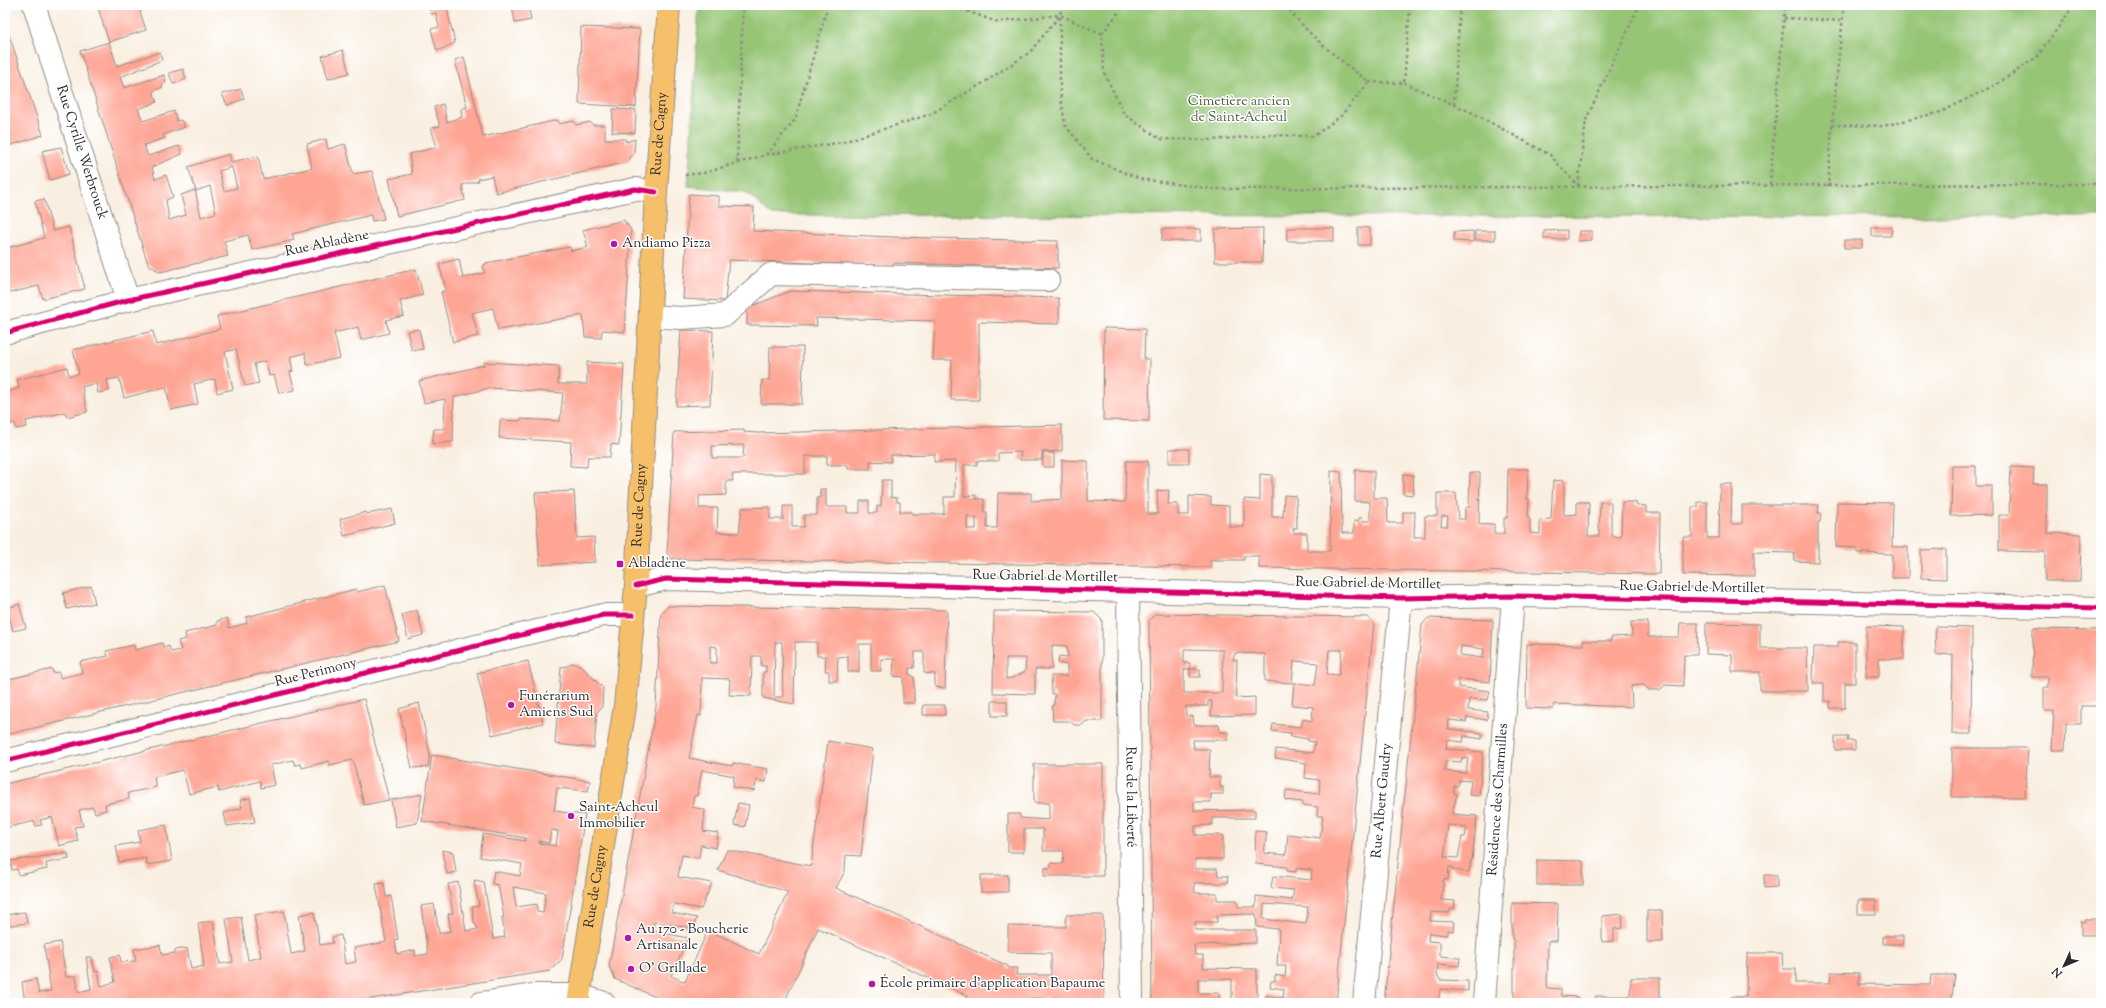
<svg xmlns="http://www.w3.org/2000/svg" width="2106" height="1008" font-family="'Sorts Mill Goudy',serif">
<rect width="100%" height="100%" fill="#fff"/>
<filter id="ink" filterUnits="userSpaceOnUse"><feTurbulence type="fractalNoise" baseFrequency=".025" numOctaves="2"/><feDisplacementMap in="SourceGraphic" scale="8" xChannelSelector="R" yChannelSelector="G"/><feConvolveMatrix kernelMatrix="1 2 1 2 8 2 1 2 1" color-interpolation-filters="sRGB"/></filter>
<filter id="wash" filterUnits="userSpaceOnUse"><feTurbulence type="fractalNoise" baseFrequency=".012" numOctaves="4" result="noise"/><feDisplacementMap in="SourceGraphic" scale="16" xChannelSelector="R" yChannelSelector="G"/><feGaussianBlur stdDeviation="0.9" result="paint"/><feColorMatrix in="noise" values="0 0 0 0 0 0 0 0 0 0 0 0 0 0 0 0 0 1.4 0 .05"/><feComposite in="paint" operator="in"/></filter>
<g filter="url(#wash)">
<rect width="100%" height="100%" fill="#f9efe1"/>
<!-- green -->
<path fill="#95c574" stroke="#607850" d="M699,5H2101V217L772,215L745,192L688,186Z"/>
<g id="blocks">
<!-- building -->
<path fill="#fea594" fill-rule="evenodd" d="M97,5H138L146,30L109,42L117,66L160,52L162,60L120,77L124,88L164,75L166,82L162,84L163,87L153,91L157,102L138,109L143,121L174,111L177,121L181,120L185,127L163,135L165,138L144,145L148,156L179,146L182,154L152,167L155,179L166,175L173,197L166,200L169,220L186,215L181,195L195,190L201,217L216,213L210,186L196,191L188,167L229,154L231,162L258,156L263,179L312,168L307,144L326,139L328,149L345,144L353,174L372,171L384,219L372,221L371,215L346,221L292,234L294,240L252,250L248,235L224,241L228,256L160,272L148,264L80,51L109,42ZM232,167L237,188L224,191L219,171Z
M429,5H446L455,43L437,51L431,29L439,27L436,13L431,14Z
M512,5H528L531,20L515,23Z
M5,23L43,135L5,147Z
M581,27L640,29L636,107L579,104Z
M343,50L349,73L328,79L322,56Z
M464,57L483,137L558,120L559,124L574,121L576,125L590,122L593,125H605V139H626V142L635,139L634,153L627,162L496,193L492,176L478,179L479,181L462,185L465,200L397,216L389,179L412,174L409,154L437,147L431,128L440,126L434,107L443,104L447,122L462,117L461,109L467,107L455,60Z
M183,69L186,79L173,84L169,73Z
M241,89L244,99L227,105L222,94Z
M613,109L636,110L635,133L612,132Z
M61,147L69,174L50,180L42,151Z
M689,194L719,196V206L754,207L753,231L893,237L1058,241V268L893,263V266L729,260L725,301L683,299Z
M44,199L53,231L69,227L85,289L43,299L39,286L5,294V240L7,248L44,238L35,201Z
M624,220L631,230L625,332L602,330L601,338L585,337L583,315L498,330L493,308L472,313L478,336L453,342L441,292L446,290L439,264L459,259L463,278L485,273L483,267L486,263L570,247L571,251L588,247L583,230Z
M1358,227L1370,228V245H1358Z
M1872,227H1892L1891,236H1872Z
M1263,228L1262,262H1215V229Z
M1287,228H1334V241H1287Z
M1162,229H1201V241H1162Z
M1567,230V239H1544V231Z
M1473,231V242L1454,241V232Z
M1475,231H1495V240H1475Z
M1579,231H1592V240L1578,241Z
M1844,240H1862V248H1844Z
M416,269L423,295L400,301L404,316L386,320L389,333L361,340L358,327L334,333L340,358L307,365L305,353L290,357L293,371L290,372L291,377L295,390L279,393L274,375L269,376L266,361L254,364L259,383L245,386L236,349L225,352L233,389L217,393L215,379L194,384L198,404L171,410L166,387L124,398L119,378L107,380L109,391L98,393L96,383L82,387L87,412L67,417L65,412L26,421L27,427L16,429L15,423L5,425V383L8,392L19,388L17,380L67,367L69,376L79,374L73,350L153,331L156,345L220,329L217,316Z
M790,291L1059,298V324L979,322V400H951L952,360H933L935,321L816,318L817,326L747,325V308Z
M1104,328L1145,329L1144,359H1150L1149,421L1103,420Z
M419,329L423,349L412,351L407,331Z
M681,330L713,331L710,405L676,406Z
M770,347H803L802,404H761L762,380H769Z
M484,362L559,366L558,384H587V362L624,364L619,445L611,444L610,457H588L587,467L570,466L571,442L499,438L500,420L520,421V419L560,421L563,393L490,388L454,397L453,442L432,444L434,429H444L445,399L424,403L419,381L484,365Z
M1062,425V451L1042,452V460H1020L1021,452L998,453V461H977V465H964V496L976,495V499H984V512H987V528H997L998,493H1031V501L1062,499V460L1088,461V501L1125,502L1126,461H1148V514H1158L1157,491L1169,490L1168,504H1178V515H1189V496L1211,497V505L1229,506V527H1244V499L1260,500V474L1272,475V517H1283L1284,495L1296,496L1297,528H1293L1294,533H1307V551H1330L1331,471L1341,472L1342,533H1354V521H1358L1360,517L1363,519V521H1370V502L1355,501V470L1374,471V498H1387L1388,523H1403V512H1415L1414,537H1425V516H1437V493H1456L1458,519H1465V508L1469,507L1470,473H1480L1479,525L1494,524V534H1504V518H1507L1508,469H1528L1527,499H1529L1528,518L1530,519V533L1540,534V520L1551,519L1553,481L1564,480V515L1577,514V502H1589L1588,536H1599L1600,502H1611V536L1621,537L1622,502H1636V505L1646,506V513H1660L1659,574L1259,568V556H1244V560H1210L1211,567L672,559L667,553L674,432L744,430V432L757,433L802,432ZM744,445L743,458H712V446ZM935,454L934,462L956,461L955,497H944V514H912V512H900V502H897V498L891,497V480H882L881,506H877V513H869V501H860V513H847V507H826V489H820V498H817V515H804V527H792V506H783V519H770V507L742,508L739,533L717,532L718,508H699V496L726,495V481H733L732,474H805V456H827V465H848V469H870V461L891,462V455ZM967,516L976,517V529H967ZM1442,516H1448L1447,526H1441Z
M1169,449H1189V463H1169Z
M1043,453H1054V467H1043Z
M1952,466H1976V486H1992V515L1951,516Z
M2011,467L2034,468L2033,484H2047V533L2081,534L2080,581H2045V552L1999,551V515H2009Z
M1403,474L1413,475L1414,495L1403,494Z
M1720,484H1732L1731,524H1742V505H1819L1818,513H1821L1820,522H1818V562L1795,561L1794,553L1754,552V576L1683,575V537H1692V507H1698V502H1707V538H1719Z
M574,491L577,538L594,537L595,562L540,565L535,493Z
M1837,502L1893,503L1892,547H1908V578H1892V554L1857,553V548L1836,547Z
M392,509L395,523L344,536L340,519L366,512L367,514Z
M1946,549V579L1921,578V550Z
M385,585L399,641L5,735V680L52,669L53,673L59,672L60,678L82,673L80,662L108,656L106,651L134,645L135,650L162,643L164,648L169,646L171,652L181,650L178,641L186,639L185,633L217,625V621L227,618L229,628L247,623L246,617L356,589L357,592Z
M91,586L95,603L67,609L63,593Z
M19,604L26,628L13,631L7,608Z
M668,606L947,610L945,688L935,687V674L924,673V652H915L914,668H909V674L914,677V703H903V677L893,676L894,659H881V671H871V644H859V672H848V656L838,657L837,681H829V671H825L826,656H817V642H795L794,704L763,698V672H766V666H761V656H752L751,696L729,695L730,679L702,678L701,716L698,715L689,758L732,766L733,763L738,764L768,769L766,782L757,780L754,791L733,787L734,776L702,770L697,796H694L692,807L705,810L703,831L718,833L716,848L701,845L699,858L682,855L678,877L712,883L701,909L674,904L672,913L697,918L692,928L654,922L653,931L688,938L671,976L685,982L708,930L759,954L788,892L718,870L727,850L811,866L828,741L873,749L861,856L846,855L845,871L836,888L1008,966V968H1017L1016,975H1051V953L1008,952V926L1066,927V915H1103L1104,1003H1047V998H1031V1001L965,1003L968,996L818,928L784,1003H669L615,979L609,966L656,707L661,614ZM775,642H782L783,697H774ZM710,646L717,647V663H710Z
M417,610L423,635L408,639L402,615Z
M994,611L1094,612L1102,620V721H1086L1082,725H1074L1070,721H1053L1052,706L1054,705L1055,694H1052L1051,676H1067V665L1058,663L1059,656L1068,657L1067,646L1052,645V669H1035V694L993,693ZM1006,658H1026L1025,672L1012,678L1006,679Z
M1156,614L1367,617L1374,623L1336,1003H1265L1266,995L1283,998L1284,989L1270,987L1271,981H1275V975L1285,977L1286,966H1277L1279,929L1257,927L1256,914L1217,915V922H1195V930H1256V943L1194,945L1195,955H1203V968L1257,969V1003H1232V979H1198V993H1219V1000H1201V1003H1152L1149,620ZM1184,649L1223,650L1222,693H1184V669H1190V663H1184ZM1329,650H1342L1339,675L1327,674ZM1235,653L1265,654V681L1292,683L1294,661L1318,663L1315,685L1294,683L1292,705L1313,707L1312,721L1303,719L1301,727L1273,724L1272,731L1291,733V736L1308,739V741L1315,742L1313,753L1276,749L1275,758L1306,763L1305,778L1320,780L1319,794L1286,790L1285,800L1303,802V805L1318,807L1317,816H1323L1320,838L1288,834L1286,855L1264,853L1267,832L1255,831L1256,864L1287,867V871L1296,872V868L1312,870L1311,880L1273,876L1271,888L1294,890L1292,900L1256,896V907H1238L1237,900H1217V893H1195L1194,883H1227L1228,876H1218L1217,869H1195V859H1223V835H1195V826L1212,825V818H1255V810L1194,811V802H1211V794H1223V787H1220V777H1209L1210,749H1194L1193,740H1228V732H1220L1219,725H1194L1193,716H1186V706H1208V701H1212L1211,716L1255,715V697L1236,698L1237,660H1233ZM1264,904L1308,907L1306,924L1263,919Z
M1428,618L1493,620L1490,682L1459,679L1458,687L1490,691L1488,700L1469,699L1468,710L1488,712L1487,720L1467,717L1466,722L1449,720L1448,729L1482,733V739L1464,736L1463,742L1447,740L1446,749L1483,752L1479,796L1469,795L1471,781L1459,780L1458,786H1454V793L1457,794L1452,814L1477,816L1472,860H1471L1469,872L1453,870V867H1449L1448,880L1444,879L1441,900L1455,901L1454,909H1450L1449,913L1431,912L1430,921L1454,922L1453,931L1448,930V935L1429,933L1428,941L1440,942V956L1460,958L1459,966L1438,964L1437,974L1440,980L1468,981V991L1440,989L1439,1001L1444,1003H1384L1422,625ZM1461,646L1484,649L1483,658L1460,655ZM1462,758H1468L1466,773L1444,771L1446,761L1461,762ZM1448,825L1467,827L1465,837H1462L1458,858L1444,857Z
M1631,622H1648V637H1679L1680,623H1698L1697,655H1684L1683,686L1665,685L1660,690H1649L1644,685L1631,686L1632,707L1554,704L1553,709L1526,708L1527,644L1583,645V641H1611V637L1632,636Z
M1706,623L1760,624V648H1807L1808,691H1760V672H1732V655L1706,654Z
M1866,626L1904,627V659H1879V677H1866Z
M1935,627L1972,628L1971,734H1952L1953,654L1936,655Z
M2033,629L2101,630V706H2081V724H2066L2065,750H2052L2054,711H2044V687H2048V677H2032Z
M1838,642H1855V683H1845V708H1830V701H1824V683H1813L1814,647H1838Z
M528,661L543,723L492,735L477,673Z
M572,663L580,665L603,688L602,707L597,712L594,748L555,744L561,667L568,666Z
M1190,669H1200V677H1190Z
M364,699L389,800L364,805L353,760L329,765V761L302,768L301,764L295,765L293,760L271,765L275,785L261,788L260,781L219,792L218,787L189,794L183,770L154,777L156,787L128,793L129,799L105,804L106,810L95,813L93,807L79,810L83,826L74,827L78,841L59,846L52,817L40,820L42,825L35,826V821L5,828V784Z
M992,701H1007V716H992Z
M419,703L430,754L428,767L412,768L399,709Z
M923,705H945V715H923Z
M1835,737H1848L1847,741H1855V750H1835Z
M1952,748H2028L2025,797H1952Z
M432,755L590,781L588,791L557,788L554,811L585,815L562,959L550,971L345,1003H25L22,982L36,979L39,993L51,991L44,945L60,942L66,977L76,976L78,992L91,989L86,957H92L95,972L98,971L101,986L115,982L110,957L120,955L121,962L136,961L134,949L160,945L162,955L175,953V950L187,948L191,969L204,966L198,923L213,921L220,964L233,962L226,919L241,917L248,960L261,957L254,915L284,911L291,954L305,951L299,915L314,912L320,945L333,943L332,937L341,935L345,964L356,962L354,948L386,942L376,884L384,883L386,897L391,896L398,939L395,940L397,954L415,950V956L428,954L421,906L434,904L439,933L451,931L448,914L453,913L448,884L458,882L466,931L478,929L474,922L472,907L479,906L474,880L484,882L493,939L505,937L502,917H504L498,885L492,884L494,871L520,876L522,864L480,857L483,834L525,841L526,838L422,821ZM551,830L558,831L556,846L539,843V841L549,843ZM513,887L546,893L543,913L537,912V904L516,907Z
M1034,764H1103V876H1044L1045,868H1050L1051,863L1063,864L1064,851H1043V829H1024V852H1008V814H1020V818L1049,820V803H1034Z
M422,794L417,823L396,827L391,800Z
M250,798L255,822L227,826L224,813L242,808L240,800Z
M738,803L749,805L745,827L734,825Z
M166,825L172,861L147,865L146,858L119,862L116,846L140,842L138,830Z
M442,850L453,852L456,872L447,874Z
M68,853L69,859L46,863L47,869L19,875L17,869L12,870L10,861Z
M1537,860L1583,861V885H1537Z
M981,875H1008V892H981Z
M1764,875H1777V887L1764,888Z
M1858,900H1876V914H1858Z
M1512,903L1558,904L1557,941H1548L1547,988L1561,989V996L1578,997V1003H1514V941L1512,939Z
M1647,911H1662L1663,942H1647Z
M25,912L27,923L5,926V915Z
M1622,914L1623,928L1614,929V941L1602,942V916Z
M2085,919H2101V935H2081V921L2085,922Z
M1883,936H1903V944H1883Z
M1747,953H1782L1783,969H1796V983H1830L1831,972L1859,973V984L1930,985L1931,975H1955L1951,1003H1760L1746,1001V1003H1730L1731,997H1746Z
M1631,978H1660V1003H1595L1596,996H1630Z"/>
</g>
</g>
<g filter="url(#ink)">
<use href="#blocks" fill-opacity="0" stroke="#928d86" stroke-width="1"/>
<g fill="none" stroke-linecap="round" stroke-linejoin="round">
<defs>
<g id="minor">
<path id="s1" d="M34,5L128,300"/>
<path d="M650,316L681,318L725,315L771,274L1048,280"/>
<path d="M5,333L128,300L635,189L656,192"/>
<path d="M636,586L666,579L1401,598L1513,596L2101,608"/>
<path id="s2" d="M1128,591L1132,1003"/>
<path d="M5,761L603,615H633"/>
<path d="M481,1003L533,995H579L604,1003"/>
<path id="s3" d="M1364,1003L1401,598"/>
<path id="s4" d="M1484,1003L1513,596"/>
</g>
<g id="major">
<path id="s5" d="M578,1003L625,706L636,586L656,192L669,5"/>
</g>
</defs>
<!-- minor casing -->
<use href="#minor" stroke="#928d86" stroke-width="24"/>
<!-- major casing -->
<use href="#major" stroke="#928d86" stroke-width="24"/>
<!-- path -->
<path stroke="#928d86" stroke-width="2.5" stroke-dasharray="3 3" stroke-linecap="butt" d="M950,5L997,22L1060,15
M1286,5C1308,36 1339,59 1369,82L1341,116L1314,136L1269,135L1211,140L1160,139L1124,114L1104,72L1102,34L1060,15V91L1065,125L1092,159L1140,179L1212,189L1828,185
M1844,5L1832,125L1883,126L1941,112L1997,84L2037,57L2074,5
M1784,18L1843,21
M1102,34L1124,5
M1369,82L1404,83L1410,5
M1404,83L1473,113L1550,155L1578,186
M1454,105L1460,5
M1832,125L1828,185L2101,184
M766,155L843,142L931,114L988,80L1030,52L1060,15L1062,5
M737,163L766,155L795,120L828,5
M685,175L704,173L737,163L743,5
M1770,184L1785,5
M1578,186L1586,120L1638,8L1642,5"/>
<!-- minor -->
<use href="#minor" stroke="#fff" stroke-width="22"/>
<!-- major -->
<use href="#major" stroke="#f6c06b" stroke-width="22"/>
<defs>
<path id="cycleway" d="M5,333L128,300L635,189L656,192
M636,586L666,579L1401,598L1513,596L2101,608
M5,761L603,615H633"/>
</defs>
<!-- cycleway casing -->
<use href="#cycleway" stroke="#fff" stroke-width="8"/>
<!-- cycleway -->
<use href="#cycleway" stroke="#d6006c" stroke-width="5"/>
</g>
</g>
<!-- markers -->
<g fill="#b5179e" stroke="#fff" stroke-width="1.5">
<circle cx="614" cy="244" r="4"/>
<rect x="616" y="560" width="8" height="8" rx="2"/>
<circle cx="511" cy="705" r="4"/>
<circle cx="571" cy="816" r="4"/>
<circle cx="628" cy="938" r="4"/>
<circle cx="631" cy="969" r="4"/>
<circle cx="872" cy="984" r="4"/>
</g>
<g text-anchor="middle" dominant-baseline="central" stroke-width="3" stroke-linejoin="round" paint-order="stroke">
<!-- park labels -->
<g font-size="14" fill="#506145" stroke="#fff">
<text x="1239" y="102">Cimetière ancien<tspan x="1239" dy="16">de Saint-Acheul</tspan></text>
</g>
<!-- street labels -->
<g font-size="14" fill="#2b2b2b" stroke="#fff">
<text stroke="none"><textPath href="#s5" startOffset="874">Rue de Cagny</textPath></text>
<text stroke="none"><textPath href="#s1" startOffset="155">Rue Cyrille Werbrouck</textPath></text>
<text transform="translate(327 244) rotate(-12)">Rue Abladène</text>
<text stroke="none"><textPath href="#s5" startOffset="502">Rue de Cagny</textPath></text>
<text transform="translate(1045 577) rotate(1)">Rue Gabriel de Mortillet</text>
<text transform="translate(1368 584) rotate(1)">Rue Gabriel de Mortillet</text>
<text transform="translate(1692 588) rotate(1)">Rue Gabriel de Mortillet</text>
<text transform="translate(316 673) rotate(-14)">Rue Perimony</text>
<text stroke="none"><textPath href="#s2" startOffset="206">Rue de la Liberté</textPath></text>
<text stroke="none"><textPath href="#s3" startOffset="203">Rue Albert Gaudry</textPath></text>
<text stroke="none"><textPath href="#s4" startOffset="204">Résidence des Charmilles</textPath></text>
<text stroke="none"><textPath href="#s5" startOffset="118">Rue de Cagny</textPath></text>
</g>
<!-- poi labels -->
<g font-size="14" fill="#2b2b2b" stroke="#fff" text-anchor="start">
<text x="622" y="244">Andiamo Pizza</text>
<text x="628" y="564">Abladène</text>
<text x="519" y="697">Funérarium<tspan x="519" dy="16">Amiens Sud</tspan></text>
<text x="579" y="808">Saint-Acheul<tspan x="579" dy="16">Immobilier</tspan></text>
<text x="636" y="930">Au 170 - Boucherie<tspan x="636" dy="16">Artisanale</tspan></text>
<text x="639" y="969">O' Grillade</text>
<text x="880" y="984">École primaire d'application Bapaume</text>
</g>
</g>
<!-- margin -->
<rect width="2106" height="1008" fill="none" stroke="#fff" stroke-width="20"/>
<!-- north arrow -->
<g transform="translate(2064 966) rotate(226)" stroke="#ffffff" stroke-width="3" paint-order="stroke">
<path d="M0-3L7 15L0 10L-7 15Z" fill="#2b2b2b"/>
<text y="-6" font-size="11" font-weight="bold" text-anchor="middle" fill="#2b2b2b">N</text>
</g>
</svg>
